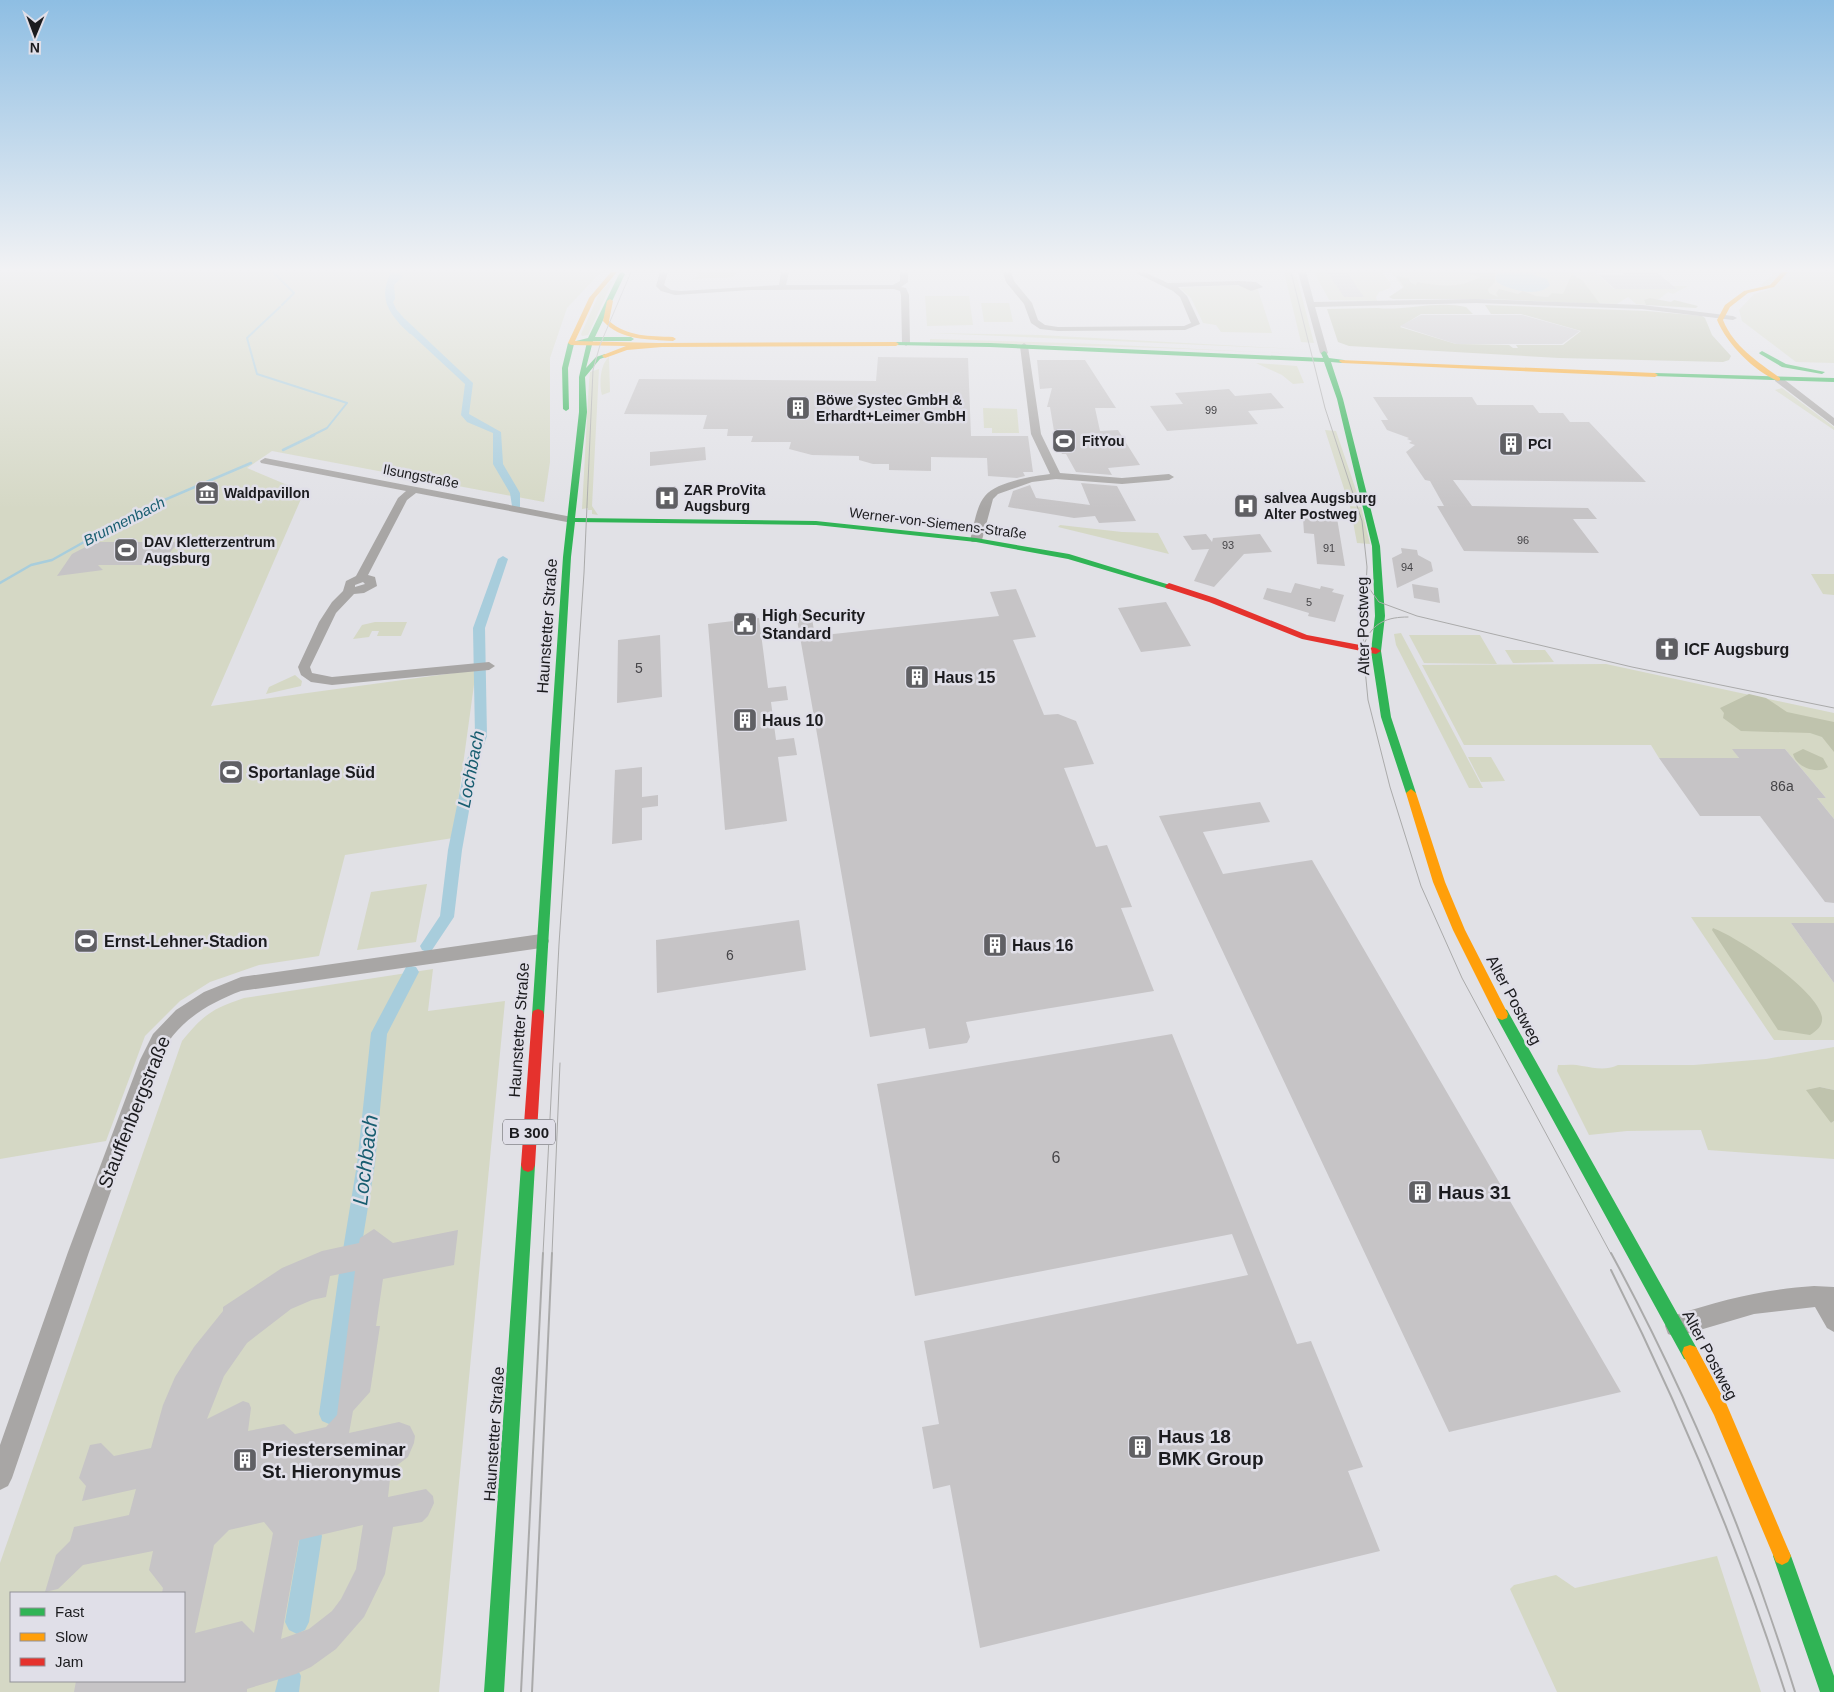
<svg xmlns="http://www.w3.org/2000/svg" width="1834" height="1692" font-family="Arial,sans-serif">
<rect width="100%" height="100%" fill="#e1e1e6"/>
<!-- green -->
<path fill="#d5d8c5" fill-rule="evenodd" d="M0,272H601L567,308L550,358V462L544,502L272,451L247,468L304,492L211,706L476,670L453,838L345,855L319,956L259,965L210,982L180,1001L145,1036L106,1141L0,1159Z
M695,272H738L733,277L692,279L700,276Z
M1284,272H1289L1297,278L1314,343L1301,342Z
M1314,272H1382L1391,284L1390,288L1379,292L1376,297L1377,301L1329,300Z
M1391,272H1595L1614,289H1676L1673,286H1688L1673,294L1668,292L1659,299L1644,300L1646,305L1636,304L1628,297L1617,304L1493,299H1393L1389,297L1403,288Z
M1772,272H1834V363L1796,362L1742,321L1739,310L1754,294L1771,289L1760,285L1772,276Z
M613,280L588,335L582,336L581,334L600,292Z
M1235,285L1258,290L1272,333L1221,332L1216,325L1203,323L1191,298L1180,288Z
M925,296H969L973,325L927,326Z
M981,303H1009L1013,322H984Z
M929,333L1040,335L1297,349Z
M930,339L1098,344L1298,354L1160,348L930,342Z
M609,357L610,392L602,395C599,385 600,364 609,357Z
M1256,363L1297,366L1304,383L1293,384L1282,375Z
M599,369L592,506L598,515L592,514V510H588V508L582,509L589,382L590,372Z
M1782,388L1834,427V430L1775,390Z
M983,408L1017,409L1019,433H992V428H984Z
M1325,430L1336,431L1358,496L1347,498Z
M1350,506L1361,507L1370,544L1357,543Z
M1060,525L1122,532L1158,533L1169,554L1058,527Z
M1811,574H1834V595L1823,594Z
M375,622H407L401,636H377L379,631H372L369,637L353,639L362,625Z
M1401,633L1483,788H1469L1396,645L1394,634Z
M1409,635H1480L1497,664L1424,663Z
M1505,650H1545L1554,662L1513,663Z
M1606,664L1834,713V819L1817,798H1826L1785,749H1733L1739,758H1659L1651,745H1464L1422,665Z
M295,675L302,681L301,686L266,694L269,687Z
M1468,757H1491L1505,781L1481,782Z
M427,884L416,942L357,950L371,892Z
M1691,917H1834V923H1791L1834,983V1040H1774Z
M433,969L428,1011L505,1001L439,1692H0V1563L182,1041C204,1014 212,1009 244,998ZM11,1593H184V1681H11Z
M1834,1047V1090L1820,1087L1831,1123L1834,1121V1159L1708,1150L1701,1130L1627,1131L1589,1135L1557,1071L1558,1065C1566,1065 1575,1064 1582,1066C1595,1068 1605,1071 1618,1065H1694L1766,1059Z
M1717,1556L1761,1692H1557L1510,1589L1514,1585L1556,1575L1575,1588Z"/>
<!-- forest -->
<path fill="#bfc3ad" d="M1463,272H1495V282L1488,289L1489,293L1498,297L1496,293L1499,289L1518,294L1523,291L1536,296L1548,297L1552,293L1563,294L1572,274L1583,281L1600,304L1493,299H1393L1389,297L1404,287L1396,276L1408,278L1411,283L1416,285L1417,282C1440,286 1459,289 1480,277Z
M1650,298L1671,302L1674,300L1698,306L1696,308L1646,305L1644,300Z
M1485,305L1647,311L1702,316L1705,318L1712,335L1731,356L1729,360L1723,362L1559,358L1349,346L1338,342L1327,309L1378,308C1404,311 1437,300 1466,307L1473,314H1421L1400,327L1456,344L1509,345L1513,348H1518L1516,345H1563L1581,331L1521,314H1491Z
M1749,694L1766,698L1787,712L1834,722V752L1822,737L1810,733L1741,731L1723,718L1724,713L1720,708Z
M1803,749L1823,758L1828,767C1817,775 1796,767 1793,754Z
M1713,928C1739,938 1817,989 1822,1017C1823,1026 1817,1030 1810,1035L1778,1030L1712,930Z
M1820,1087L1834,1090V1121L1831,1123L1806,1090Z"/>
<!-- water -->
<path fill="#a8cddc" d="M391,272H397L402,277L394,285L395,299L393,302L396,309L416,332L410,334C390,315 377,300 391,272Z
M1499,272H1538L1533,275L1547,279L1550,285C1539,298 1509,290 1497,282L1495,277Z"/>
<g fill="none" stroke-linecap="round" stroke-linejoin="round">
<!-- stream-far1 -->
<path stroke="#a8cddc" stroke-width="2" d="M273,272L294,293L282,305
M280,307L247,338L257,374L347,403L327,428L311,436"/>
<!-- stream -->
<path stroke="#a8cddc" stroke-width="2.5" d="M283,450L314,435
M0,583L31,565L52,560L141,510L251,463"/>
<!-- canal -->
<path fill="#a8cddc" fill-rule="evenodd" d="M399,319H405L473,383L469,414L501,432L503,464L520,493V508L512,506L510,493L493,464V433L467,422L461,415L465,384L399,323Z
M503,556L508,559L485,628L487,736L477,766L462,850L454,917L432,950L427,952L422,950L420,946L440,916L448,850L465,766L475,736L473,628L498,559Z
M411,966L416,967L419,972L387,1034L375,1164L359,1262L356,1269L357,1273L339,1414L336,1421L329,1424L322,1421L319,1414L339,1273L342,1266L341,1262L357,1164L371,1033L406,967Z
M311,1525L319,1528L322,1536L309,1622L305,1630L297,1634L289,1630L285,1622L300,1536L303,1528Z
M289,1664L297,1668L301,1676L299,1692H275L281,1668Z"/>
</g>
<!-- building -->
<path fill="#c6c4c6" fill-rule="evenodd" d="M1622,272H1656L1677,289H1615L1599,275H1625Z
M1328,273H1347L1364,297H1344Z
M1421,315H1522L1580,331L1562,344H1456L1400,326Z
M878,357L968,358L971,436H1028L1033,472H1023L1025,476L1017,478L988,476L987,458L931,457V471L889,470V464H873L859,460V456L812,455L789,449L791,442H751L753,436H727L728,429H703L707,415L624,414L639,379L876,381Z
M1037,360H1085L1116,408H1095L1100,431L1118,430L1140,465L1108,468L1112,475L1076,472L1066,454H1062L1056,443L1050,407H1047L1052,388L1040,389Z
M1229,389L1235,396L1271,393L1284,408L1248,411L1258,424L1167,431L1150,406L1183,404L1175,393Z
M1373,397H1472L1477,405H1533L1539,413H1563L1570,422H1589L1646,482L1453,480L1472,506L1588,508L1597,519H1573L1599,553L1464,551L1437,506H1444L1430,481L1425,480L1406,452L1415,445L1409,443L1412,441L1407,439L1409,438L1387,430L1381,420H1388Z
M705,447L706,460L650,466V452Z
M1081,483L1117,486L1136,521L1099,523L1095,516L1074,518L1008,507L1013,491L1030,485L1036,498L1090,505Z
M1312,515L1337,518L1345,566L1317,564L1314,534L1304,533L1303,518L1312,519Z
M1206,534L1212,542L1213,538L1260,534L1272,552L1244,554L1214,587L1194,581L1209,549L1192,550L1183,536Z
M95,542H179L159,565H98L103,570L57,576L72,554Z
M1401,548L1417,550L1418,555L1431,562L1433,571L1397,588L1392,558L1402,553Z
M1295,583L1320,589L1321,586L1334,589L1332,592L1344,595L1335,622L1308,616L1309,613L1263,599L1267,588L1291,593Z
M1412,584L1438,588L1440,603L1414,598Z
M1016,589L1036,637L1013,640L1044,715L1058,714L1076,721L1094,764L1064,768L1096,847L1107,845L1132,907L1121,908L1154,991L966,1022L970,1037L967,1043L929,1049L925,1028L870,1037L796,614L811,613L815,636L999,616L990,592Z
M1166,602L1191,646L1141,652L1118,608Z
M759,618L768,688L786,686L788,700L771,702L776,740L794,738L797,755L778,757L787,821L725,830L708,624Z
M660,635L662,697L617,703L618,640Z
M1732,749H1785L1826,798H1817L1834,819V903L1825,902L1760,816H1700L1659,758H1739Z
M642,767V797L658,795V806L642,808V840L612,844L615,770Z
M1260,802L1270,822L1203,832L1223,874L1312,860L1621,1392L1449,1432L1159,816Z
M799,920L806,970L657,993L656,940Z
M1791,923H1834V983Z
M1172,1034L1297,1344L1311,1341L1363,1467L1348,1471L1380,1551L980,1648L950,1485L933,1489L922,1427L939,1424L924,1341L1248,1275L1232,1234L915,1296L877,1084Z
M374,1229L393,1243L458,1230L454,1265L383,1279L376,1326H380L370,1392L353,1411L349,1433L399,1422L410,1426L415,1436L414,1443L408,1457L391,1470L388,1497L426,1489L433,1496L434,1503L428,1516L422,1522L393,1527L385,1574L364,1617L336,1649L311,1667L296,1674L247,1689V1692H74L76,1681H184V1593H162L163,1588L149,1570L153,1551L83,1565L58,1589L45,1592L56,1555L70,1541L74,1527L129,1515L136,1489L82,1501L86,1486L79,1478L90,1445L101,1443L114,1456L151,1448L163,1405L175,1377L194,1347L223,1311V1307L282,1268L322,1251L359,1243L360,1238ZM355,1271L337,1415L326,1427L295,1434L284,1424L248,1431L251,1408L249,1403L243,1401L207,1419L224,1376L247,1343L291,1309L312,1300L326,1297L330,1276ZM264,1522L273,1533L254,1633L242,1621L195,1633L214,1545L229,1530ZM363,1525L356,1569L341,1599L332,1611L309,1629L281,1639L299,1540Z"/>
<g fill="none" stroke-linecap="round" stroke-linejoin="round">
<!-- street -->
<path fill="#a8a6a5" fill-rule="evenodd" d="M660,272H668L664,285L671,290L681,291L779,285L781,272H789L786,285H893L900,281V272H908V282L901,287L906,288L909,295L910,343L906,346L902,343L901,295L900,291L894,289L751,290L675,295L661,291L656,286Z
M1003,272H1011L1014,281L1032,303L1038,320L1045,325L1058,327L1184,326L1191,323L1180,297L1173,291L1134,272H1144L1168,283L1239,281L1256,282L1263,287L1251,291L1238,285L1178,287L1187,296L1200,324L1185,330L1058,331L1040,329L1031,323L1024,304L1006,282Z
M1298,272H1306L1314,302L1476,299L1642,305L1733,316L1737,318L1733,320L1642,309L1476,303L1315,307L1328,353L1324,356L1320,353Z
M1024,343L1028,346L1041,434L1060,473L1122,478L1169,474L1174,477L1169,480L1122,484L1056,479L1032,482L998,494L993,499L982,540L980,542H972L970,540C974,527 976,506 985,496C996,482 1033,476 1050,474L1031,434L1020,346Z
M1775,377H1781L1834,418V426L1775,381Z
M265,458L572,517L577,520L572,523L416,493L407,500L368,575L375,577L377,586L364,593L354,594L336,613L310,667L312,673L332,677L489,662L495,666L489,670L332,685L311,682L301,675L298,667L319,622L332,602L343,591L346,581L356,576L398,498L406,491L261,463L260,461ZM363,582L365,584L355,587V585Z
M541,934L547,936L549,941L547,946L541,948L241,991C206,1004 174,1024 158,1060L89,1252L12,1478L8,1486L0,1490V1445L68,1252L140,1060L153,1034L176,1010L204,992L241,977Z
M1814,1286L1834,1287V1332L1827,1328L1815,1307L1754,1314L1676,1337L1668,1334L1665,1326L1668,1318L1676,1315C1721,1300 1766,1289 1814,1286Z"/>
<!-- fast -->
<path fill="#30b455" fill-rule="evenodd" d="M622,272L625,274L595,337H631L634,339L631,341H593L586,368L596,357L605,354L608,356L600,359L585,377L587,412L575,518L816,521L976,538L1069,554L1173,586L1169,589L1068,559L976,542L816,525L575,522L571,557L544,1015L543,1019L538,1021L533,1019L532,1015L563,557L579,412V377L587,342L574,344L568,368L569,409L566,411L563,409L562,368L568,343L588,338L619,274Z
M896,342L990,343L1323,358L1321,353L1324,351L1326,352L1329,358L1344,360L1345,361L1342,363L1331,362L1343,399L1380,546L1385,616L1381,651L1391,717L1416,793L1415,796L1411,797L1406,793L1381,717L1371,651L1375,616L1372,546L1337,399L1324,362L990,347L894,345L893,344Z
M1762,351L1786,364L1825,372L1822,374L1782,367L1760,354L1759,353Z
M1655,373L1834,378V382L1653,376V374Z
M1502,1008L1507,1010L1696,1347L1698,1353L1696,1359L1690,1361L1684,1359L1497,1018L1496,1014L1497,1010Z
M528,1158L533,1160L535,1165L504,1692H484L521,1165L523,1160Z
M1782,1547L1788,1550L1791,1556L1834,1676V1692H1820L1773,1556L1776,1550Z"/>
<!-- slow -->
<path fill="#ff9f0a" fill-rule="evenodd" d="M611,272H617L595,298L575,341L658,343L896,342L899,344L896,346L662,347L627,350L605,358L602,356L603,355L626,346L571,345L568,343L589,298Z
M1782,272H1788L1774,287L1748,293L1730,307L1723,320C1734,347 1757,361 1780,378V380L1778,381C1754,371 1727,344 1717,320L1725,305L1744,291L1770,285Z
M610,299L613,301L609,321C627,337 650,336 673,337L676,339L673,341C648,339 621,341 603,321L607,301Z
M1340,360L1655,373L1658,375L1655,377L1342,363L1339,361Z
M1411,789L1416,793L1445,882L1465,930L1508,1014L1507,1018L1502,1020L1497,1018L1453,930L1433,882L1406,793Z
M1690,1345L1696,1347L1726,1403L1791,1556L1788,1562L1782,1565L1776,1562L1714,1415L1682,1353L1684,1347Z"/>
<!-- jam -->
<path fill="#e5322d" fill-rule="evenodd" d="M1169,583L1215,598L1307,635L1376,648L1381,651L1376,654L1302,639L1209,602L1166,588L1165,586Z
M538,1009L543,1011L544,1015L535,1165L533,1170L528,1172L523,1170L521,1165L532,1015L533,1011Z"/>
<!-- tram-far1 -->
<path stroke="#aaa" stroke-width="1" d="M1291,272L1325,408L1362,521L1367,567L1363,648L1368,700L1390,787L1421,886L1462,978L1611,1254
M1366,584L1379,602L1417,616L1632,667L1834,708
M1365,642C1373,622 1388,617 1408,617
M543,1254L559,944L584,573L593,370L600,345L631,272
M552,1254L560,1063"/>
<!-- tram -->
<path stroke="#aaa" stroke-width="2" d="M1611,1253C1687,1393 1748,1540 1795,1692
M1611,1270C1680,1407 1738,1546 1785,1692
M521,1692L543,1253
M532,1692L552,1253"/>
</g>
<!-- sky -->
<linearGradient id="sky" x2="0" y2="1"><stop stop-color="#8ebee3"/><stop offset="0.53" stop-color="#f2f2f4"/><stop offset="1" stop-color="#f2f2f4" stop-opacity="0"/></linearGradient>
<rect width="1834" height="509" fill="url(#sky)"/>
<!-- icons -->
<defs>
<symbol id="building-square" viewBox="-11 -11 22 22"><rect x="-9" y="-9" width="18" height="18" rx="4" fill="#606064" stroke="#e0dfe8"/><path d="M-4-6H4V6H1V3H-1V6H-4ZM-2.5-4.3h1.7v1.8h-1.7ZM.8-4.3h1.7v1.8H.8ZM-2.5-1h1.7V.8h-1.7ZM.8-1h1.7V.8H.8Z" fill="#fff"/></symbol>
<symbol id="stadium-square" viewBox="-11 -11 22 22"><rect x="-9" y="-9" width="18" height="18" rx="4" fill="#606064" stroke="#e0dfe8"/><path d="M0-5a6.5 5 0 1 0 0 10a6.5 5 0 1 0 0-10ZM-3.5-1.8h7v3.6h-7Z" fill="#fff"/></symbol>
<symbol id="museum-square" viewBox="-11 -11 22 22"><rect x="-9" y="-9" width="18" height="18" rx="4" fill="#606064" stroke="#e0dfe8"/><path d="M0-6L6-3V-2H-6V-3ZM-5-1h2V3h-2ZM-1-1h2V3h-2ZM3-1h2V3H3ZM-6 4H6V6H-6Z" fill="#fff"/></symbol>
<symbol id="hospital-square" viewBox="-11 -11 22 22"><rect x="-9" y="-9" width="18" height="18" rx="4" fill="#606064" stroke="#e0dfe8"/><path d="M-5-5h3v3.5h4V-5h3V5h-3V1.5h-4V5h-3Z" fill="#fff"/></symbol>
<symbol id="civic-square" viewBox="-11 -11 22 22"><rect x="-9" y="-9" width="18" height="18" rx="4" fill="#606064" stroke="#e0dfe8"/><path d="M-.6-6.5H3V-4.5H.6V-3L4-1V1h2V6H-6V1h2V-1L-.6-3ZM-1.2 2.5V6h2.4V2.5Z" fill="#fff"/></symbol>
<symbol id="church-square" viewBox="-11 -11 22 22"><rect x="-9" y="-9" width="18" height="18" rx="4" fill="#606064" stroke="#e0dfe8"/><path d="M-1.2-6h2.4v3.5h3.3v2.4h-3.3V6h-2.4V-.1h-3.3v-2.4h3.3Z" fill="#fff"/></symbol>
</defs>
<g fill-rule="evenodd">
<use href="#building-square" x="784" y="394" width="28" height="28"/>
<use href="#stadium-square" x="1050" y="427" width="28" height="28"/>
<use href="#building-square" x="1497" y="430" width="28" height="28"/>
<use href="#museum-square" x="193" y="479" width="28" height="28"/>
<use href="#hospital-square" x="653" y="484" width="28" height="28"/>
<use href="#hospital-square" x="1232" y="492" width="28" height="28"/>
<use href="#stadium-square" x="112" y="536" width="28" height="28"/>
<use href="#civic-square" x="731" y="610" width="28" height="28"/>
<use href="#church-square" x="1653" y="635" width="28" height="28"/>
<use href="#building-square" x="903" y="663" width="28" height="28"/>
<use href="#building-square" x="731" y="706" width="28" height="28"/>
<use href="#stadium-square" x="217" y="758" width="28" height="28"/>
<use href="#stadium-square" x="72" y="927" width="28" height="28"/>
<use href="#building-square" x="981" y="931" width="28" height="28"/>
<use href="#building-square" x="1406" y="1178" width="28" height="28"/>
<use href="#building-square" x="1126" y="1433" width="28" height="28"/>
<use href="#building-square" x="231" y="1446" width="28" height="28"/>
</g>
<g text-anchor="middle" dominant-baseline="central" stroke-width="5" stroke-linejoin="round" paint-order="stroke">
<!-- far-number labels -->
<g font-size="11" fill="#464548">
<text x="1211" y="410">99</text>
<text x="1523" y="540">96</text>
<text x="1228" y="545">93</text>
<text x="1329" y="548">91</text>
<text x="1407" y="567">94</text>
<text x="1309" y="602">5</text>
</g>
<!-- far-poi labels -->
<g font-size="14" font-weight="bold" fill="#1b1b1e" stroke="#e0dfe8" text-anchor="start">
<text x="816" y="400">Böwe Systec GmbH &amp;<tspan x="816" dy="16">Erhardt+Leimer GmbH</tspan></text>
<text x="1082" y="441">FitYou</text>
<text x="1528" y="444">PCI</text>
<text x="684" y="490">ZAR ProVita<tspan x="684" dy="16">Augsburg</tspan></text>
<text x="224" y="493">Waldpavillon</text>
<text x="1264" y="498">salvea Augsburg<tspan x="1264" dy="16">Alter Postweg</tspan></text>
<text x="144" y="542">DAV Kletterzentrum<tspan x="144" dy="16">Augsburg</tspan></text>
</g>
<!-- far-street labels -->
<g font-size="14" fill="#1b1b1e" stroke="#e0dfe8">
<text transform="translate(421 476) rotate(11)">Ilsungstraße</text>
<text transform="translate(938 523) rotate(7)">Werner-von-Siemens-Straße</text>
</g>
<!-- number labels -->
<g font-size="14" fill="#464548">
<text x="639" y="668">5</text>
<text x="1782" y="786">86a</text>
<text x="730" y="955">6</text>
</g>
<!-- far-water labels -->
<g font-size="15" font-style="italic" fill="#185d70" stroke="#e0dfe8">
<text transform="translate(124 521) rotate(-27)">Brunnenbach</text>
</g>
<!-- shield labels -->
<rect fill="#e0dfe8" stroke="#56565b" stroke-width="1" x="503" y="1119.5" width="52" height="25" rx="4"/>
<g font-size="15" font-weight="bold" fill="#1b1b1e">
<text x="529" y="1132">B 300</text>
</g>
<!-- poi labels -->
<g font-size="16" font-weight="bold" fill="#1b1b1e" stroke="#e0dfe8" text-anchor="start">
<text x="762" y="615">High Security<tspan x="762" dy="18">Standard</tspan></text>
<text x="1684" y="649">ICF Augsburg</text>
<text x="934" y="677">Haus 15</text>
<text x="762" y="720">Haus 10</text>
<text x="248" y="772">Sportanlage Süd</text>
<text x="104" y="941">Ernst-Lehner-Stadion</text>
<text x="1012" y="945">Haus 16</text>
</g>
<!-- street labels -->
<g font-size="16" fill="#1b1b1e" stroke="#e0dfe8">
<text transform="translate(547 626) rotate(-86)">Haunstetter Straße</text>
<text transform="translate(1363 626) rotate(-91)">Alter Postweg</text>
<text transform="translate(1514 1000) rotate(62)">Alter Postweg</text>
<text transform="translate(519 1030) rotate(-86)">Haunstetter Straße</text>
<text transform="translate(1710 1355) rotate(62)">Alter Postweg</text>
<text transform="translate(494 1434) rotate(-86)">Haunstetter Straße</text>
</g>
<!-- near-number labels -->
<g font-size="16" fill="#464548">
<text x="1056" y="1157">6</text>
</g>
<!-- water labels -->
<g font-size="18" font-style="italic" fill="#185d70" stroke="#e0dfe8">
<text transform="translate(471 769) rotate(-79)">Lochbach</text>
</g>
<!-- near-street labels -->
<g font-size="19" fill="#1b1b1e" stroke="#e0dfe8">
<text transform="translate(134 1112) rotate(-68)">Stauffenbergstraße</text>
</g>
<!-- near-poi labels -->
<g font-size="19" font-weight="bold" fill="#1b1b1e" stroke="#e0dfe8" text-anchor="start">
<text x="1438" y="1192">Haus 31</text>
<text x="1158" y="1436">Haus 18<tspan x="1158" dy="22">BMK Group</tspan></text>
<text x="262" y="1449">Priesterseminar<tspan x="262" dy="22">St. Hieronymus</tspan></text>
</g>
<!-- near-water labels -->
<g font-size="21" font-style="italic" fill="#185d70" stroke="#e0dfe8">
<text transform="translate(365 1160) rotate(-83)">Lochbach</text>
</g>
</g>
<!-- legend -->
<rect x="10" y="1592" width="175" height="90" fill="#e0dfe8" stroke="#919197"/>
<rect x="20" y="1608" width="25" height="8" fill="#30b455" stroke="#919197"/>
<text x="55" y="1617" font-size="15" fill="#1b1b1e">Fast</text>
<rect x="20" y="1633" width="25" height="8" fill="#ff9f0a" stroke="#919197"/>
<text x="55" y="1642" font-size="15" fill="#1b1b1e">Slow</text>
<rect x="20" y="1658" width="25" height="8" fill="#e5322d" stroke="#919197"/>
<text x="55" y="1667" font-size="15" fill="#1b1b1e">Jam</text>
<!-- north arrow -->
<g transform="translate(35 35) rotate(181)" stroke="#e0dfe8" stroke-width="4" paint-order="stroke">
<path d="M0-4L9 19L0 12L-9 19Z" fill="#1b1b1e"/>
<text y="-8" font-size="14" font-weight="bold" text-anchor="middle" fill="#1b1b1e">N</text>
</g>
</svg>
